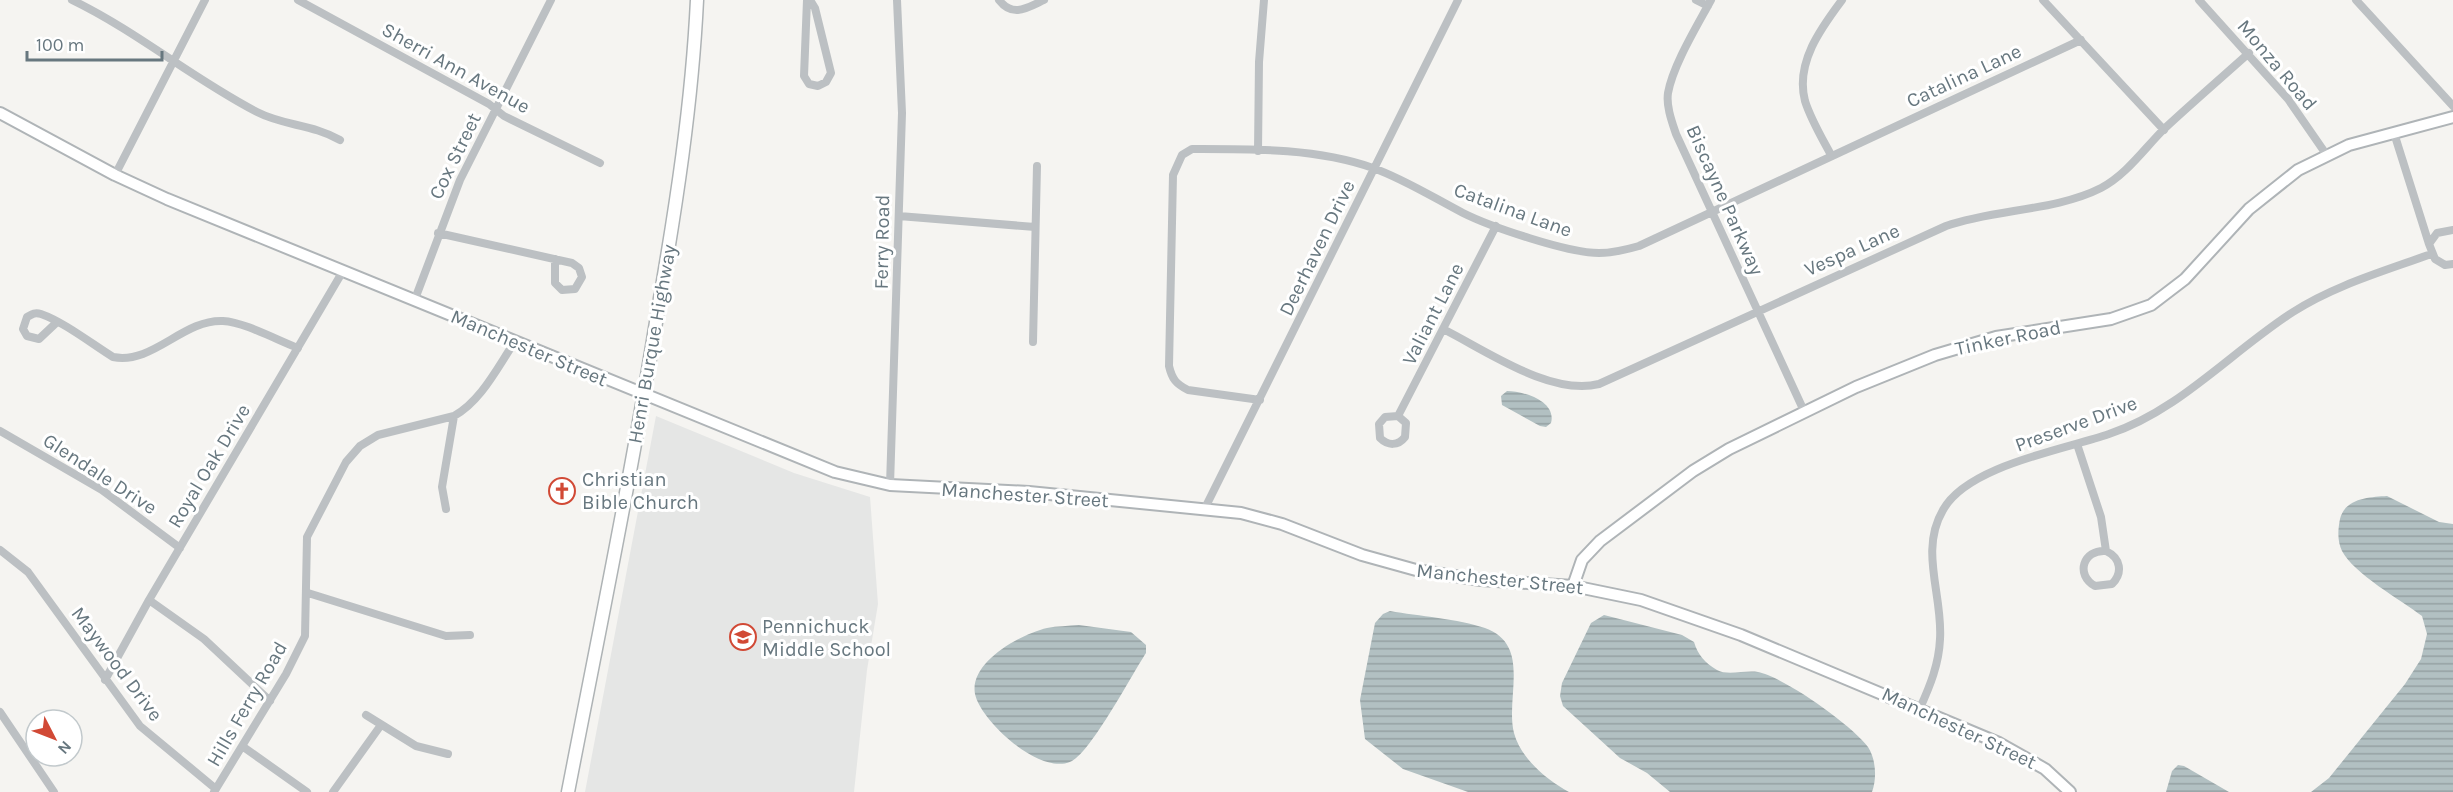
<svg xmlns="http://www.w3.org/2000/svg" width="2453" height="792" font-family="Karla,sans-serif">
<defs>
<pattern id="water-rules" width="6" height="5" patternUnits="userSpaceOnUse" patternTransform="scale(1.5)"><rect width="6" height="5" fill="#b2c0c2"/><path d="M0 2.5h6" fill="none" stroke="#95a1a3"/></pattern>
</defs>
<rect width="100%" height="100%" fill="#f5f4f1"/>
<!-- built -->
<path fill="#e5e6e5" d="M656,416L794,473L870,497L878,604L867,670L854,792H585Z"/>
<!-- water -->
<path fill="url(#water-rules)" d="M1507,391C1523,391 1557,401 1551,423L1546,427L1540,426L1502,405L1501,396Z
M2387,496L2439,522L2453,524V792H2311L2329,778L2405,684L2421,659L2427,634L2422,616C2401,600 2354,574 2342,551C2337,541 2338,529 2340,519C2345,498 2370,497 2387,496Z
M1390,611C1418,616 1459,619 1485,628C1532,645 1505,697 1514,733C1521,759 1547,780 1569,792H1468L1403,769L1365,739L1360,700L1375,623L1383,614Z
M1604,615L1682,635L1694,642C1698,655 1705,663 1717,670C1727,676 1745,670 1758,672C1784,677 1852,725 1868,747C1876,759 1877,779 1872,792H1670L1647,773L1620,758L1563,706L1560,696L1562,683L1591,623Z
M1079,625L1131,632L1146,645V653C1131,676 1092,750 1072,761C1042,777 981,722 975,694C969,662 1021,634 1047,628C1057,626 1068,626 1079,625Z
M2178,765L2184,766L2229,792H2166L2172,771Z"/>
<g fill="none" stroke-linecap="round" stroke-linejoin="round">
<defs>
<path id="secondary" d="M0,113L115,175L167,199L835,472L890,485L1029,492L1241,513L1282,524L1362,555L1416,570L1481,580L1573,586L1641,600L1741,635L1999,743L2045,769L2070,792
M1573,586L1582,560L1600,541L1693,471L1729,449L1856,387L1935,355L1996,337L2111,319L2151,305L2185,279L2249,209L2298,170L2349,145L2453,117"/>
<path id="primary" d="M568,792C599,632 632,472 658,310C676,207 692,104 697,0"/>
</defs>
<!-- secondary casing -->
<use href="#secondary" stroke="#afb4b7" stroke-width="14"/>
<!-- primary casing -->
<use href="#primary" stroke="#aeb3b5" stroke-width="15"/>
<!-- street -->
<path stroke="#bcc0c3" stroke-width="8" d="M72,0C138,32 193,79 257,112C284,126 312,124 340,140
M298,0L489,104L504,116L600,163
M807,0L804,76L809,84L818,86L826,82L831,73L815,8L810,0
M999,0C1013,18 1027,8 1044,0
M1696,0L1708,6
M1711,0C1697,26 1673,65 1668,93C1666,106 1672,122 1676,134L1804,411
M2043,0L2164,130
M2199,0L2288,99L2326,154
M2356,0L2453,106
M2394,133L2429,244
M1258,151L1259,62L1264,0
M1831,155C1822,138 1811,120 1805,101C1795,63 1821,28 1842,0
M115,175L205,0
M899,216L1035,227
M2453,230L2437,233L2429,244L2435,259L2445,265L2453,264
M438,233L572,263L579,268L582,277L575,289L562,290L555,283V259
M415,299L460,180L551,0
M56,323L39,339L27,336L23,329L27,317C32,314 35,312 41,314C64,322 92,344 113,357C153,365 183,319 223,321C244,322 277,340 298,348
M1443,329C1487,351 1550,396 1599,384L1946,226C1994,209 2056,211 2101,188C2126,175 2144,149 2164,129C2192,103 2221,78 2249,53
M1033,342L1037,166
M1260,400L1188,390C1176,384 1172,379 1169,366L1173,175L1182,155L1192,149C1251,149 1316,148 1373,168C1404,179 1434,198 1463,213C1491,227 1568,253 1599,253C1613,253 1625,250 1639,246L2081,40
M1398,416L1385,417L1379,424L1380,438C1388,446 1398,446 1405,437L1406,423L1398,416L1496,226
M0,431L102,490L180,548
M2077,444L2101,517L2106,551C2121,558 2123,573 2112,584L2095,586C2075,575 2083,549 2106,551
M890,485L902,113L897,0
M446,509L442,487L454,416
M1204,510L1458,0
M0,550L28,572L140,726L216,789
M308,593L446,636L470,635
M149,600L204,639L270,701
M105,680L149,600L343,271
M1920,708C1930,686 1939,664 1940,639C1943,595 1919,551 1943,510C1967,466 2062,450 2109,434C2179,411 2232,351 2293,312C2335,285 2385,271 2431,254
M0,712L54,792
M366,715L416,746L448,754
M242,746L307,792
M214,792L286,674L305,636L307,537L346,462L360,446L378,435L454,416C481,401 497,368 514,343
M333,792L381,725"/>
<!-- secondary -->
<use href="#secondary" stroke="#fff" stroke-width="10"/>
<!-- primary -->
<use href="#primary" stroke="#fff" stroke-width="12"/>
</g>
<!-- icons -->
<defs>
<symbol id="church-ring" viewBox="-11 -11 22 22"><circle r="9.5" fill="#fff" stroke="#d14935" stroke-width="1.5"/><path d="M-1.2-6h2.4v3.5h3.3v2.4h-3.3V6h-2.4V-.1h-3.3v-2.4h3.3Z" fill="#d14935"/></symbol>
<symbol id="school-ring" viewBox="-11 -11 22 22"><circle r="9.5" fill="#fff" stroke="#d14935" stroke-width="1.5"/><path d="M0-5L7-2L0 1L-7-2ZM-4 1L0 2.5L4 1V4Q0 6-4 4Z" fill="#d14935"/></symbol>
</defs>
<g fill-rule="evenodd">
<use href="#church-ring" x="547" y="476" width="30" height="30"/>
<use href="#school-ring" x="728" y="622" width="30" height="30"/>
</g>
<g text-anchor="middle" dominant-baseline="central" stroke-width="6" stroke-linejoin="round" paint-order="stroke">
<!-- street labels -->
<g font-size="20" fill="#67777f" stroke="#fff">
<text transform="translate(2277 65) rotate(50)">Monza Road</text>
<text transform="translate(456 68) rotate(29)">Sherri Ann Avenue</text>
<text transform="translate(1964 76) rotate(-25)">Catalina Lane</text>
<text transform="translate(455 156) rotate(-64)">Cox Street</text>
<text transform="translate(1725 200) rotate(66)">Biscayne Parkway</text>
<text transform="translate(1513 210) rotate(20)">Catalina Lane</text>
<text transform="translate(882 242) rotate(-89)">Ferry Road</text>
<text transform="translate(1317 248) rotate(-64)">Deerhaven Drive</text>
<text transform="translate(1852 250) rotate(-24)">Vespa Lane</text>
<text transform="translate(1433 314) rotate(-63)">Valiant Lane</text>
<text transform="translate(2008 338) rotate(-12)">Tinker Road</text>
<text transform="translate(652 344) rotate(-80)">Henri Burque Highway</text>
<text transform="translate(529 348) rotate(23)">Manchester Street</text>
<text transform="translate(2076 424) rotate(-20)">Preserve Drive</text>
<text transform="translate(209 466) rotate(-59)">Royal Oak Drive</text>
<text transform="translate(100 474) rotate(33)">Glendale Drive</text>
<text transform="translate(1025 495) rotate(4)">Manchester Street</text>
<text transform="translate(1500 579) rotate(6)">Manchester Street</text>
<text transform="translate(117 664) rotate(53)">Maywood Drive</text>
<text transform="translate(247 704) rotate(-60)">Hills Ferry Road</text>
<text transform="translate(1959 728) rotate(25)">Manchester Street</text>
</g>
<!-- poi labels -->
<g font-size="20" fill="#67777f" stroke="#fff" text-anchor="start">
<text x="582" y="479">Christian<tspan x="582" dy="23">Bible Church</tspan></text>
<text x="762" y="626">Pennichuck<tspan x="762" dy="23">Middle School</tspan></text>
</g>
</g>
<!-- north arrow -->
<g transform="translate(54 738) rotate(132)"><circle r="28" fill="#ffffff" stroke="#c2c9cc" stroke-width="1.5"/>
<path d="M0-4.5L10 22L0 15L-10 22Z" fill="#d14935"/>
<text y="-9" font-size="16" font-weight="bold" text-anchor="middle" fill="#67777f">N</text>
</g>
<!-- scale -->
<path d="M27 51v9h135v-9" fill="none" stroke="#67777f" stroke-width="3"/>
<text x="36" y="51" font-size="18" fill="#67777f" stroke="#ffffff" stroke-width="4.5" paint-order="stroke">100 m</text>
</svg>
